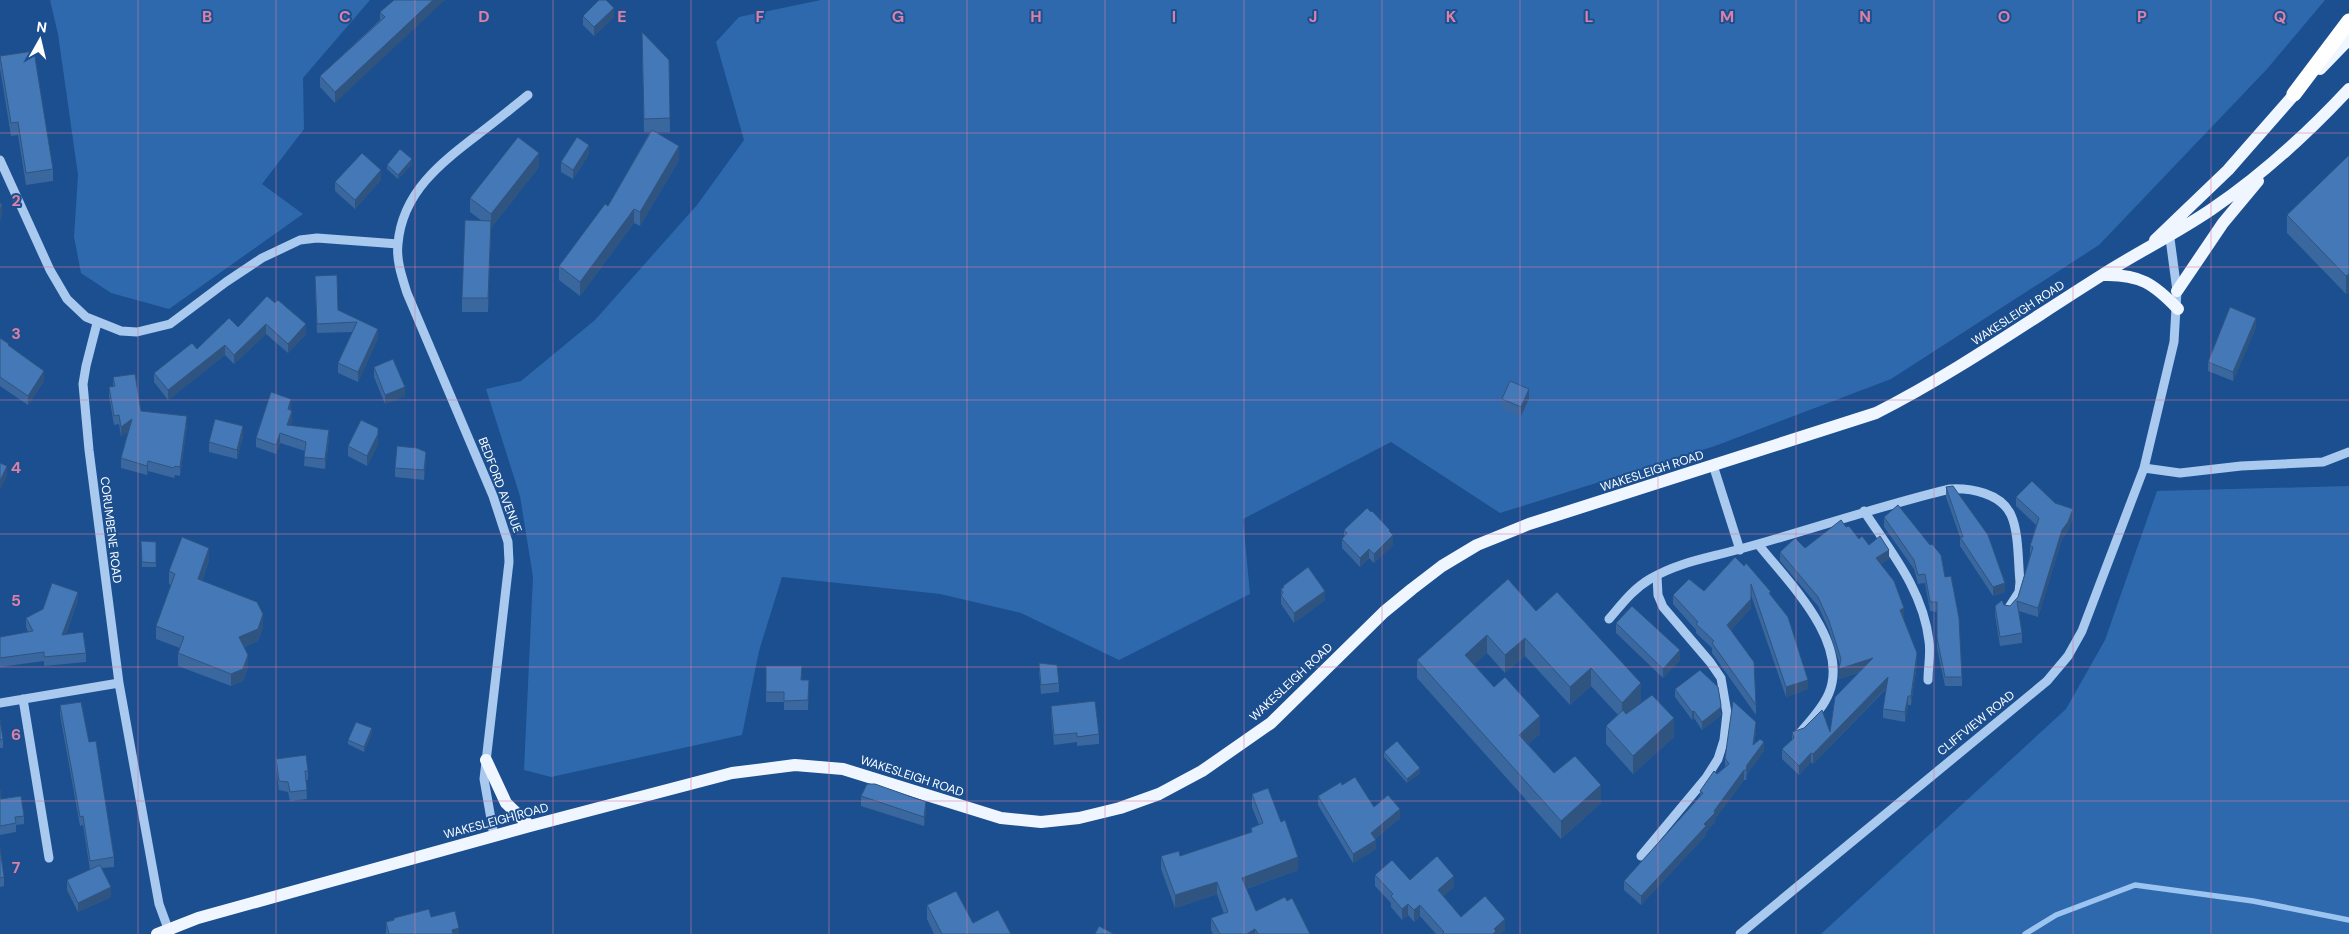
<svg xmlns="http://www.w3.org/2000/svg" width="2349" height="934" font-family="'DM Sans',sans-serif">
<rect width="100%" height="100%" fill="#1b4f8f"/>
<!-- green -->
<path fill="#2e69ad" d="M50,0H370L303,78L304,129L262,184L303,214L169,309L111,293L81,273L74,237L78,175L58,34Z
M821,0H2325L2267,69L2099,245L1891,379L1715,446L1500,513L1391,442L1243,519L1250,594L1119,660L1021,613L940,594L782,577L759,651L742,735L551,777L524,770L533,577L520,496L486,389L521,381L595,320L697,205L744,140L716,42L739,17Z
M2349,486V934H1821L2066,709L2105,640L2157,491Z"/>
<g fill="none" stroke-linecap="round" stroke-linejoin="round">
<!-- stream -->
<path stroke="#9cc4f0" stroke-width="5.5" d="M2025,934L2056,915L2135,885L2253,901L2349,920"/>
<!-- minor -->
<path stroke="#a9c9ee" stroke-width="9" d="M0,160L50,270L67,299L86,317L121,331L137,332L170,324L226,282L262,258L300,240L317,238L398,244
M97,323L86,366L83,384L89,450L119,683L159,904L170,934
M1713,465L1740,550
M2144,468L2180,473L2241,466L2323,462L2349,452
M1864,511C1891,552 1923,590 1929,641C1931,653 1928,667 1928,680
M1758,544C1787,581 1850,641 1829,693C1823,708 1810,721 1800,733
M1609,619C1622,604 1633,589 1650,579C1678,562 1709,558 1740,549C1810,530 1879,506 1950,489C1971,488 2001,493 2011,515C2019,532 2018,563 2020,582L2019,592L2008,609
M23,699L49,858
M0,703L119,683
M494,836L484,779L509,562L508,542L493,496L407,293C402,277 396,260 398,244C402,192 442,162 480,133C496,121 512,108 528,95
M1641,856L1706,778L1718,759L1724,740L1727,713L1721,678L1710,662L1663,607L1658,595L1657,576
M1740,934L2047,681L2068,656L2082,631L2144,468L2174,342L2177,291L2169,231"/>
<!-- major -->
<path stroke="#f0f6ff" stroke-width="12" d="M2320,69L2349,39
M2155,240L2228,170L2300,88
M2104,275C2140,274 2154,284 2178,309
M2177,291L2223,223L2258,181
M486,760L506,803L530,826
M157,934L198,918L324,883L530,826L732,773L795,765L843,769L1001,818L1041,822L1079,818L1120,808L1159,794L1202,771L1271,723L1384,612L1412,589L1442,566L1477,545L1529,524L1876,413C1955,373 2027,322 2102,275C2138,252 2177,233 2212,209C2262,175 2308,133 2349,89"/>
<!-- highway -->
<path stroke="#fff" stroke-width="15" d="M2294,94L2349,21"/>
</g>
<!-- wall -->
<path fill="#3a679d" d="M394,0L335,103L320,87V76L380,20V12Z
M583,16L614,17L594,36L583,25Z
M642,46L669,60L670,132H655L679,160L640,226L634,223L580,296L559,280V266L608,206L650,132H644Z
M0,56L53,169V181L26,185L18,135L11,136L0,68Z
M589,154L573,179L561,172V162Z
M2349,155V292L2346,294L2287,233V215Z
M412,164L398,179L387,169V165Z
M539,167L491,228L488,312H462V298L482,221L470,212V198Z
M381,180L355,209L335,191V182Z
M315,285L338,310L378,329V338L358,382L338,373V363L353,332L317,333Z
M267,296L306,334L288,353L266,334L234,364L225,355L168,400L154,382V373L197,349L238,327Z
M2256,327L2233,381L2208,371V362Z
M0,338L44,381L28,405L0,386Z
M374,367L405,396L385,404L374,377Z
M113,377L141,411L187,425L180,476L175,475L174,478L148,471L147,475L121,468V458L128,431L121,437L119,424L114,425L109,396V387H113Z
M1502,399H1529L1521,416L1502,409Z
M291,408V410L292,420L290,425L329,439L325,469L304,466L305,451L280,443L276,454L256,447V438Z
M243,436L237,459L209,452V442Z
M378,444L367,466L348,456V446Z
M426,462L424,480L395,477V468Z
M1946,487L2005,592L1993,596L1960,546V537L1946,497Z
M2016,497L2055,503L2073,518L2068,531L2062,539L2038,617L2019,611L2022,633V643L2000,646L1995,615V606L2004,605L2010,606L2018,597L2030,555V546L2036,525L2016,506Z
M1884,517L1930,545L1962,677V686H1945L1937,648V612L1930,611L1925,583L1918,584L1914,569L1884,527Z
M1846,527L1859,539L1889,559L1881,564L1904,617L1903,618L1917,663L1911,705H1908L1905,722L1883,718V709L1887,688L1813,764L1811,762L1799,775L1782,759V749L1792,740V732H1830L1860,672L1839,679L1840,665L1829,630L1818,606L1780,561V552L1805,548Z
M1344,530L1390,532L1393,545L1374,563L1369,558L1360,567L1342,548V539L1344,537Z
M141,541L156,542V567H142Z
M1735,557L1771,595L1808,689L1786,697L1751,595V608L1731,630L1756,705V715L1712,653V648L1696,633V630L1673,604V595L1704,591Z
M209,560L202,581L263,627L258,641L244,647L248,667L243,681L231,686L178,666V653L180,648L156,639V626L171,585L169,584V571Z
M1283,586L1325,600L1294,623L1281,604V589L1283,588Z
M78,600L66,634L86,653V662L44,666V661L0,667V637L28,632L26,627V618Z
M1536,611L1641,701L1633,709L1674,737L1633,774L1606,744V726L1618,715L1591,686L1570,705L1525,656L1505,673L1487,653L1474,664L1494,687L1540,734L1528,744L1554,773L1601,803L1561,839L1417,678V660Z
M1616,623L1680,660L1663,678L1616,633Z
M1039,663L1059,683V692L1041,694L1039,672Z
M766,666L801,680H809L808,710H784V702H766Z
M1675,689L1721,713L1720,716L1702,730L1694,718L1692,720L1675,697Z
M60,705L114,857V867L102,868L111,897L78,912L67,890V880L90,870L83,825L80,826L60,715Z
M1051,706L1099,734V744L1077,746V742L1054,745L1051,716Z
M0,720L3,739V748H0Z
M1756,731L1754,744L1764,751L1747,774L1746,780H1744L1715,819V822L1706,832V835L1641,905L1624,890V881L1700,797V791L1717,774L1725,767V758Z
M372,733L364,752L348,744V740Z
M1384,752L1420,773L1407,783L1384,757Z
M276,759L308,771V780H306L307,799L290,801L288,792L279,790L276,768Z
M1342,785L1374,807L1400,818L1375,839L1376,849L1353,863L1318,805V796Z
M0,790L1,799L24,816V824L16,825V832L0,835Z
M1252,794L1298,870L1246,889L1256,911L1310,934H1213L1211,930V918L1224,914L1217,894L1175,908L1161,869V856H1180L1251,832V828L1259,825L1252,807Z
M861,796L926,811L924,826L861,806Z
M0,848L4,877V886L0,887Z
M1375,875L1454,887L1443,896L1461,917L1505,930L1500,934H1436L1420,916L1414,922L1408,915L1402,920L1391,907V903L1375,886Z
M927,905L973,923L1011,934H934L927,919Z
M431,917L459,934H386V922L394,920V918Z"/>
<!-- shaded-wall -->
<path fill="#305480" d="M433,0H445L335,103V92Z
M614,8V17L594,36V27Z
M589,145V154L573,179V170Z
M679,146V160L640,226V212Z
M539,153V167L491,228V214Z
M412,159V164L398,179V175Z
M381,170V180L355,209V200Z
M2,204V216L0,222V210Z
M634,209V223L580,296V282Z
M491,221V235L488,312V298Z
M2349,274V292L2346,294V276Z
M2256,318V327L2233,381V372Z
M266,324V334L234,364V355Z
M306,324V334L288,353V344Z
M378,329V338L358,382V372Z
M225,345V355L168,400V390Z
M44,371V381L28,405V396Z
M405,387V396L385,404V395Z
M1529,389V399L1521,416V407Z
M291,399V408L288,419V409Z
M292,411V420L287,434V425Z
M187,416V425L180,476V467Z
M132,419V428L121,437V427Z
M243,426V436L237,459V450Z
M329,430V439L325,469V459Z
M280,433V443L276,454V445Z
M378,434V444L367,466V456Z
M426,452V462L424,480V470Z
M148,461V471L147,475V466Z
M7,466V476L0,490V481Z
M2073,509V518L2068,531L2062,539L2038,617V608L2062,530Z
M1390,530V538L1393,535V545L1374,563V554Z
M209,548V560L198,592V579Z
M1369,549V558L1360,567V558Z
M1889,550V559L1876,568V558Z
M2005,583V592L1993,596V587Z
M1325,591V600L1294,623V613Z
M78,592V600L62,644V635Z
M1751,599V608L1727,634V625Z
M1904,608V617L1900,619V610Z
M263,614V627L258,641L239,649V637Z
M1487,635V653L1465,672V655Z
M1525,638V656L1505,673V655Z
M1680,650V660L1663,678V669Z
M1917,653V663L1911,705V696Z
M248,655V667L243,681L231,686V674Z
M1873,658V667L1839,679V669Z
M1591,668V686L1570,705V687Z
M1888,677V686L1813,764V754Z
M1808,680V689L1786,697V687Z
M1641,683V701L1622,721V703Z
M1908,696V705L1905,722V712Z
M1721,705L1720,716L1702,730V722Z
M1694,711V718L1692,720V712Z
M1540,716V734L1519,752V735Z
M1674,718V737L1633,774V756Z
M1756,722V731L1753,754V745Z
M372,728V733L364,752V747Z
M1764,742V751L1747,774L1746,780L1747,765Z
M1811,753V762L1799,775V766Z
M1420,768V773L1407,783V779Z
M1744,770V780L1715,819V822L1706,832V835L1641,905V896L1704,824Z
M1601,785V803L1561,839V821Z
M926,802V811L924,826V817Z
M1400,809V818L1371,842V833Z
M1376,840V849L1353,863V854Z
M1298,857V870L1242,890V878Z
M1454,876V887L1438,901V890Z
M1217,882V894L1175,908V895Z
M111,887V897L78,912V903Z
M1408,904V915L1402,920V909Z
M1420,905V916L1414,922V910Z
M1505,919V930L1500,934H1493L1494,929Z
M459,928V934H452V930Z
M1255,929V934H1247Z"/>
<!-- building -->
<path fill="#4478b7" stroke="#305480" d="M394,0H433L335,92L320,76L385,17L380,12Z
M599,0H606L614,8L594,27L583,16Z
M642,32L669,60L670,118L644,119Z
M34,51L53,169L26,173L18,122L11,123L0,56Z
M652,130L679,146L640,212L634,209L580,282L559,266L605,204L608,206Z
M518,137L539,153L491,214L470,198Z
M577,137L589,145L573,170L561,162Z
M400,149L412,159L398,175L387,165Z
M362,153L381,170L355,200L335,182Z
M2349,155V274L2346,276L2287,215Z
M0,203L2,204L0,210Z
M465,220L491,221L488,298H462Z
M337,275L338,310L378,329L358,372L338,363L357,322L317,324L315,276Z
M267,296L275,303L278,300L306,324L288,344L266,324L234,355L225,345L168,390L154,373L192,343L197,349L229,318L238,327Z
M2230,307L2256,318L2233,372L2208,362Z
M0,338L9,344L8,345L44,371L28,396L0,377Z
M393,359L405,387L385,395L374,367Z
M135,374L141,411L187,416L180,467L175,466L174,468L148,461L147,466L121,458L132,419L121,427L119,415L114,416L109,387L115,386L113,377Z
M1510,381L1529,389L1521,407L1502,399Z
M271,392L291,399L288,409L292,411L287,425L329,430L325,459L304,457L306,442L280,433L276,445L256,438Z
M215,419L243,426L237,450L209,442Z
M361,420L378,428V434L367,456L348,446Z
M397,446L417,448L426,452L424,470L395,468Z
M0,463L7,466L0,481Z
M2032,481L2055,503L2073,509L2068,522L2062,530L2038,608L2017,601L2022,633L2000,637L1995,606L2002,600L2004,605L2010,606L2018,597L2033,547L2030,546L2039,518L2016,497Z
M1953,486L1988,535L2005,583L1993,587L1960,537H1963L1946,487Z
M1898,505L1930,545L1932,544L1941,555L1945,577L1951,576L1959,618L1962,677H1945L1937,638V602H1930L1925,574L1918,575L1914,560L1884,517Z
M1367,508L1371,512L1372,511L1390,530L1389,531L1393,535L1374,554L1369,549L1360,558L1342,539L1347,533L1344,530Z
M1841,520L1846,527L1849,526L1859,539L1862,536L1869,545L1880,536L1889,550L1876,558L1894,581L1904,608L1900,610L1917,653L1911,696H1908L1905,712L1883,709L1888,677L1813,754L1811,753L1799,766L1782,749L1794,738L1792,732L1804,728L1822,710L1830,732L1835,697L1873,658L1839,669L1841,659L1829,621L1818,597L1780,552L1795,538L1805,548Z
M182,537L209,548L198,579L257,602L263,614L258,629L239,637L248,655L243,669L231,674L178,653L184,637L156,626L175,574L169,571Z
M141,541L156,542V563L142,562Z
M1735,557L1744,566L1746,563L1771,592L1769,593L1788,617L1808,680L1786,687L1751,584V599L1727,625L1754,662L1756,705L1712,643L1714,641L1696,624L1698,622L1673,595L1689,579L1704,591Z
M1308,567L1325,591L1294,613L1281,595L1283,593L1281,589L1284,587L1283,586Z
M1508,579L1536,611L1557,592L1641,683L1622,703L1591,668L1570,687L1525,638L1505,655L1487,635L1465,655L1494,687L1505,677L1540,716L1519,735L1554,773L1575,756L1601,785L1561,821L1417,660Z
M52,583L78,592L62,635L83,632L86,653L44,657V652L0,658V637L33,631L26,618L43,609Z
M1632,606L1680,650L1663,669L1616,623Z
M1039,663L1057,665L1059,683L1041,685Z
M766,666H802L801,680H809L808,700L784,701V692H766Z
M1700,670L1718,687L1721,705L1720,708L1702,722L1694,711L1692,712L1675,689Z
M1652,695L1674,718L1633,756L1606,726L1623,710L1626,714Z
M1095,701L1099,734L1077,737V733L1054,735L1051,706Z
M1733,701L1756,722L1753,745L1760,739L1764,742L1747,765L1746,771L1744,770L1714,811L1715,813L1704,824L1706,826L1641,896L1624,881L1703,793L1700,791L1714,771L1717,774L1729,764L1725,758Z
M81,702L89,742L96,741L114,857L90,861L83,816L80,817L60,705Z
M0,720L3,739L0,740Z
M356,722L372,728L364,747L348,740Z
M1397,741L1420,768L1407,779L1384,752Z
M306,755L308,771H305L307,790L290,792L288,782L279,781L276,759Z
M1355,777L1374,807L1388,795L1400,809L1371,833L1376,840L1353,854L1318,796L1341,782L1342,785Z
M867,784H875L926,802L924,817L861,796Z
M1268,788L1281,822L1285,820L1298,857L1242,878L1256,911L1285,897L1287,901L1292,898L1310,934H1258L1255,929L1247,934H1220L1211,918L1228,912L1217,882L1175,895L1161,856L1179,851L1180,856L1252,832L1251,828L1263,823L1252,794Z
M0,790L1,799L21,796L24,816L15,817L16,823L0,826Z
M0,848L4,877L0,878Z
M1437,856L1454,876L1438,890L1461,917L1485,896L1505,919L1494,929L1496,931L1493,934H1442L1444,932L1420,905L1414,910L1408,904L1402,909L1391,896L1393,894L1375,875L1392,860L1410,880Z
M100,865L111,887L78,903L67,880Z
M956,891L973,923L998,910L1011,934H942L927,905Z
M429,909L431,917L455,911L459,928L452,930L453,934H389L386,922L394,920V918Z
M1099,926L1114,934H1095Z"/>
<!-- grid -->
<path fill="none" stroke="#dd80a5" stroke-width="1" stroke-opacity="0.55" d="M138,0V934M276,0V934M415,0V934M553,0V934M691,0V934M829,0V934M967,0V934M1105,0V934M1244,0V934M1382,0V934M1520,0V934M1658,0V934M1796,0V934M1934,0V934M2073,0V934M2211,0V934M0,133H2349M0,267H2349M0,400H2349M0,534H2349M0,667H2349M0,801H2349"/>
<g text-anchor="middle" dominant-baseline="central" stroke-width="4" stroke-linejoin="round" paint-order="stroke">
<!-- street labels -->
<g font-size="12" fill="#fff" stroke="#1b4f8f">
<text transform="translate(2018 313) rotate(-33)">WAKESLEIGH ROAD</text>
<text transform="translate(1652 471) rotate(-18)">WAKESLEIGH ROAD</text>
<text transform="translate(500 485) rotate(69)">BEDFORD AVENUE</text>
<text transform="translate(111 530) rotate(83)">CORUMBENE ROAD</text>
<text transform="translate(1291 682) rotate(-43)">WAKESLEIGH ROAD</text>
<text transform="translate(1976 723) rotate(-39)">CLIFFVIEW ROAD</text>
<text transform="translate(912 776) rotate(18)">WAKESLEIGH ROAD</text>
<text transform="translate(496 821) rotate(-15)">WAKESLEIGH ROAD</text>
</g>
</g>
<g font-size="16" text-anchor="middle" font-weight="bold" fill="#dd80a5" stroke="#1b4f8f" stroke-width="4" stroke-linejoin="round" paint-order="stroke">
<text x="207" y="22">B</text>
<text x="345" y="22">C</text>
<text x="484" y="22">D</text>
<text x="622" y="22">E</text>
<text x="760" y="22">F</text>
<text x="898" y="22">G</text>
<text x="1036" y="22">H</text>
<text x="1174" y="22">I</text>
<text x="1313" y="22">J</text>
<text x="1451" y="22">K</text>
<text x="1589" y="22">L</text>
<text x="1727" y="22">M</text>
<text x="1865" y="22">N</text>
<text x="2004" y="22">O</text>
<text x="2142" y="22">P</text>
<text x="2280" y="22">Q</text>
<text x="16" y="206">2</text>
<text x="16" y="339">3</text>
<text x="16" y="473">4</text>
<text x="16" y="606">5</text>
<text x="16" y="740">6</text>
<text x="16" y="873">7</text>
</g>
<!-- north arrow -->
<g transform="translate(40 40) rotate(8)" stroke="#1b4f8f" stroke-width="4" paint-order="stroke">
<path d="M0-4L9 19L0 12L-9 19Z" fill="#ffffff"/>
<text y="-8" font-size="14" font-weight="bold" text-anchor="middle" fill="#ffffff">N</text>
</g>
</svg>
